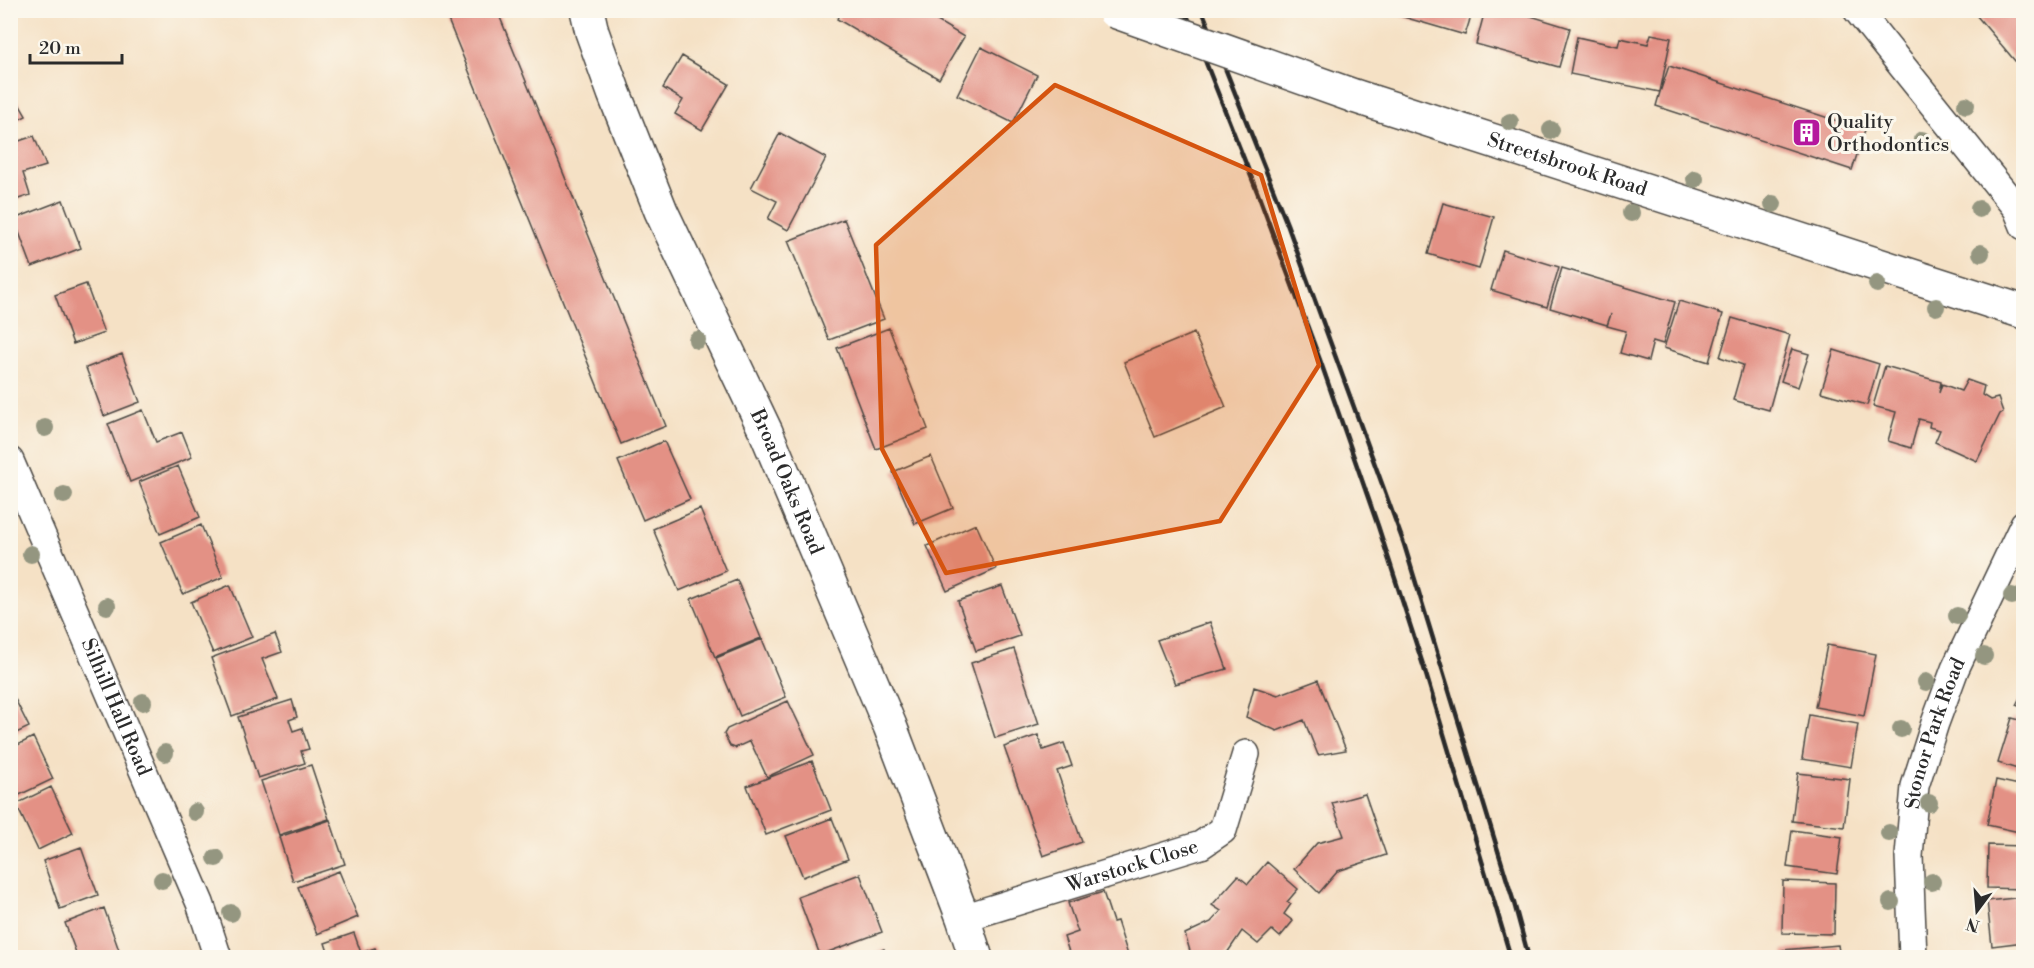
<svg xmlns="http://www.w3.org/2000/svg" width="2034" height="968" font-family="'Libre Bodoni',serif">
<rect width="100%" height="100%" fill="#fbf7ec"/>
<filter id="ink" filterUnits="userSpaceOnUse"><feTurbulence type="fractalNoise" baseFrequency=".0167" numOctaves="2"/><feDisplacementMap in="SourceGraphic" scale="12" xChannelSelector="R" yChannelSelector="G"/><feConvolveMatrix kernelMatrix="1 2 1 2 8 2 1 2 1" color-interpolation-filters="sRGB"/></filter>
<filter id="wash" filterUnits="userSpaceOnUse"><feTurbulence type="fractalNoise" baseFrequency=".008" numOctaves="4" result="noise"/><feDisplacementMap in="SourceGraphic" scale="24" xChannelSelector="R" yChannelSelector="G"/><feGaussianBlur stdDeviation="1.35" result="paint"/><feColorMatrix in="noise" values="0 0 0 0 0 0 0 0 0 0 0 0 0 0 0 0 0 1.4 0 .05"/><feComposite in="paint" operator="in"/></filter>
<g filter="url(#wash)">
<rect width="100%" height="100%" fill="#f5e1c5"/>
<g id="blocks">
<!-- building -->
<path fill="#e39185" d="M444,10H497L666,426L621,444Z
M842,10H919L964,37L939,79L837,19Z
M1402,10H1473L1465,35L1400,16Z
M1485,10H1511L1570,28L1559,67L1476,44Z
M1981,10H2024V66L2021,68L1976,15Z
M1651,34L1671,38L1660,92L1669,66L1865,130L1852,170L1656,106L1660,92L1570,74L1577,37L1618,46L1620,38L1648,44Z
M981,47L1037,75L1013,123L957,95Z
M682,56L729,84L702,130L675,114L683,100L663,88Z
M10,88L26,116L10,124Z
M780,133L826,158L788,230L768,219L777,201L751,188Z
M34,136L46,166L23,173L30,195L10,202V144Z
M63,200L81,248L32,267L14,219Z
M1443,203L1494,217L1479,269L1428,254Z
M844,219L884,319L829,340L788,241Z
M1503,250L1559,267L1547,307L1491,290Z
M1562,268L1675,302L1663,344L1653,341L1648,361L1620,353L1626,331L1607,326L1611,314L1607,325L1550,308Z
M86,284L104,333L73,344L55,295Z
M1679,301L1723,314L1709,362L1664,348Z
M1732,318L1790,335L1769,410L1733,400L1743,365L1720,357Z
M889,328L928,429L876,449L837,348Z
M1194,333L1226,407L1155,437L1124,362Z
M1792,349L1809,354L1798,387L1781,381Z
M1834,350L1879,364L1867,405L1821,392Z
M122,354L140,402L104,416L86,368Z
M1885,366L1941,382L1939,393L1942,384L1961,391L1967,380L1984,386L1982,395L1990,400L1998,398L2003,412L2000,414L1977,461L1935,442L1940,430L1929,427L1930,422L1919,419L1911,448L1888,441L1896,412L1873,406Z
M143,410L156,442L182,432L192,457L130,482L108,424Z
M664,441L690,499L643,520L618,461Z
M931,456L953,508L915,524L893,472Z
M178,466L200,517L160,534L139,482Z
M700,509L726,571L679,591L653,529Z
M976,524L996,569L947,591L927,546Z
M201,525L223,577L183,594L161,542Z
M737,580L761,638L715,657L691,599Z
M230,585L252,637L213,653L191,602Z
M1002,586L1020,636L976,651L958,601Z
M1210,622L1227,669L1175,684L1157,640Z
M275,634L282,652L262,659L278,699L232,716L211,658Z
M762,639L786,697L740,716L716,658Z
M1827,645L1876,654L1864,716L1815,707Z
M1014,649L1039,724L995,738L971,663Z
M1318,680L1346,750L1318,755L1304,720L1277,731L1246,717L1254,687L1278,695Z
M10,689L29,727L10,736Z
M2024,690V708L2016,705Z
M292,700L297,717L289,720L293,731L302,728L309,749L301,751L305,763L258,778L238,717Z
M788,701L814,755L767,777L750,741L735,748L730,746L724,734L727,729Z
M1809,715L1858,724L1851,767L1802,759Z
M2012,718L2024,721V771L1998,763Z
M1038,735L1043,750L1064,743L1072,766L1057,771L1082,842L1043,856L1004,747Z
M33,737L53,779L13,798L10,793V749Z
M812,761L831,810L766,835L747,786Z
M311,765L329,819L279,835L261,781Z
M1798,773L1850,779L1844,827L1792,821Z
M1996,780L2024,786V833L1987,825Z
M51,787L73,833L38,850L16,804Z
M1365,794L1386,855L1338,871L1319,893L1294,869L1317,843L1344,836L1332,803Z
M832,818L848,859L803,877L786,836Z
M330,820L345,864L293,881L279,837Z
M1792,830L1842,837L1837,874L1787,867Z
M1988,845L2024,846V889L1987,888Z
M81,847L98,895L60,909L43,861Z
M1267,862L1298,889L1287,902L1291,904L1284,914L1293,921L1280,937L1272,930L1258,944L1242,931L1225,956L1219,958H1192L1185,934L1211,922L1221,911L1212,905L1238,876L1248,884Z
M339,871L358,917L317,934L298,887Z
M860,874L882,932L820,955L798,897Z
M1783,881L1835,883L1834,934L1782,933Z
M1103,892L1113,922L1117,921L1128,955L1122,958H1071L1064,937L1078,932L1068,903Z
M2024,897V942L1992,946L1987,901Z
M104,908L121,956L116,958H78L65,923Z
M354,933L361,953L375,948L379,958H330L325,943Z
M1838,945L1840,958H1784L1783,950Z
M884,949L888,958H864V957Z"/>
</g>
</g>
<g filter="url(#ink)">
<use href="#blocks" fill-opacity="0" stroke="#494642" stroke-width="1.5"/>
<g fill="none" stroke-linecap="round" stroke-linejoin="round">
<defs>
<g id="street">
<path d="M1857,10L2017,209L2024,226"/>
<path id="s1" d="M10,461L200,903L218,958"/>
<path id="s2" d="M963,918L1201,845L1223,830L1246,754"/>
<path id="s3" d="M1913,958L1909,856L1915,786L1935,723L1955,669L2024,524"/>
</g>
<g id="secondary">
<path id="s4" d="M587,10L592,32L614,93L661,211L766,432L890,726L963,918L976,958"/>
<path id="s5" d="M1354,96L2024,312"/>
</g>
</defs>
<!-- street casing -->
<use href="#street" stroke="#494642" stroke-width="30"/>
<!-- secondary casing -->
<use href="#secondary" stroke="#494642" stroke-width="36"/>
<!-- street -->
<use href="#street" stroke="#fff" stroke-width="27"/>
<!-- secondary -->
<use href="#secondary" stroke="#fff" stroke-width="33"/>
<!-- rail -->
<path stroke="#2b2b2b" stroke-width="4.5" d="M1185,10L1258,194L1320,360L1378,526L1425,671L1511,958
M1202,10L1287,224L1404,544L1514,903L1529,958"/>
<defs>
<path id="secondary-bridge" d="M1114,11L1354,96"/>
</defs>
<!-- secondary-bridge casing -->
<use href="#secondary-bridge" stroke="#494642" stroke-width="36" stroke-linecap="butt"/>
<!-- secondary-bridge -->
<use href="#secondary-bridge" stroke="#fff" stroke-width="33"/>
</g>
<!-- trees -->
<g fill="#949680">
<circle cx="1966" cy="105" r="9"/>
<circle cx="1510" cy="122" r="9"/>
<circle cx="1551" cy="130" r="9"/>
<circle cx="1922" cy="140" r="9"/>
<circle cx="1695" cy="179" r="9"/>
<circle cx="1773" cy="204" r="9"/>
<circle cx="1979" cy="209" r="9"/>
<circle cx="1631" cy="213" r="9"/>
<circle cx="1981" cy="253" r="9"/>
<circle cx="1877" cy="284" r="9"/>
<circle cx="1936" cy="307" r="9"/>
<circle cx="697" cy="340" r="9"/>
<circle cx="45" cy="428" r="9"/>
<circle cx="64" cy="495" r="9"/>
<circle cx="31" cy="554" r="9"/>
<circle cx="2012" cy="596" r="9"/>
<circle cx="107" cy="606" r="9"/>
<circle cx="1957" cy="616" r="9"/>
<circle cx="1984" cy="656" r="9"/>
<circle cx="1926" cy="682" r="9"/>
<circle cx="143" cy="702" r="9"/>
<circle cx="1901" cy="729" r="9"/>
<circle cx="165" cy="753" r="9"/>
<circle cx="1929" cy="803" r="9"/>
<circle cx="195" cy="812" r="9"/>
<circle cx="1889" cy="833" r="9"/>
<circle cx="216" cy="858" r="9"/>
<circle cx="162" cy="880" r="9"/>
<circle cx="1932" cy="882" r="9"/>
<circle cx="1891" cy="902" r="9"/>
<circle cx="231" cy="913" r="9"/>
</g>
</g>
<!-- marked area -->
<path fill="#d5540f" fill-opacity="0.2" stroke="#d5540f" stroke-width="4.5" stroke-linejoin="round" d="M1055,85L1261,175L1319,365L1220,521L946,573L882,449L876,245Z"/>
<!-- icons -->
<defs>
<symbol id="building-square" viewBox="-11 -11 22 22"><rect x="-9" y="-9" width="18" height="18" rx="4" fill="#b5179e" stroke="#fbf7ec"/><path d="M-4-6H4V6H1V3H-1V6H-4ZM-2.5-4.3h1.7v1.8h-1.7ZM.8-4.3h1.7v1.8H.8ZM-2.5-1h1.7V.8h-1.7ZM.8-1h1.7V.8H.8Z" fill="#fff"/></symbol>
</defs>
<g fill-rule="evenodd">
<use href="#building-square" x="1790" y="116" width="33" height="33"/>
</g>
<g text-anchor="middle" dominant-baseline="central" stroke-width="6" stroke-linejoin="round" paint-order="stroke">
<!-- poi labels -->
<g font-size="20" fill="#2b2b2b" stroke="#fbf7ec" text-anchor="start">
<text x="1827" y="122">Quality<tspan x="1827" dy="23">Orthodontics</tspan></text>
</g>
<!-- street labels -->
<g font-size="20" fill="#2b2b2b" stroke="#fbf7ec">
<text stroke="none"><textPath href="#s5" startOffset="224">Streetsbrook Road</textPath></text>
<text stroke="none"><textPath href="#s4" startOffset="513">Broad Oaks Road</textPath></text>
<text stroke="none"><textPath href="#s1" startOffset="268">Silhill Hall Road</textPath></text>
<text stroke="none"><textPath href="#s3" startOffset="228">Stonor Park Road</textPath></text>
<text stroke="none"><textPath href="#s2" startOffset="177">Warstock Close</textPath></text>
</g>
</g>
<!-- margin -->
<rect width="2034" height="968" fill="none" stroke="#fbf7ec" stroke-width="36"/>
<!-- north arrow -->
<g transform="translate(1977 911) rotate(196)" stroke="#fbf7ec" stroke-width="4.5" paint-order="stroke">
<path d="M0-4.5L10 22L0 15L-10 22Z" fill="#2b2b2b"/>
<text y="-9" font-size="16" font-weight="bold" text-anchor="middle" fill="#2b2b2b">N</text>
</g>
<!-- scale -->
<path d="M30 54v9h92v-9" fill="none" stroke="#2b2b2b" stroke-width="3"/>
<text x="39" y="54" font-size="18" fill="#2b2b2b" stroke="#fbf7ec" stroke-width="4.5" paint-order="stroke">20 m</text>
</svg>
